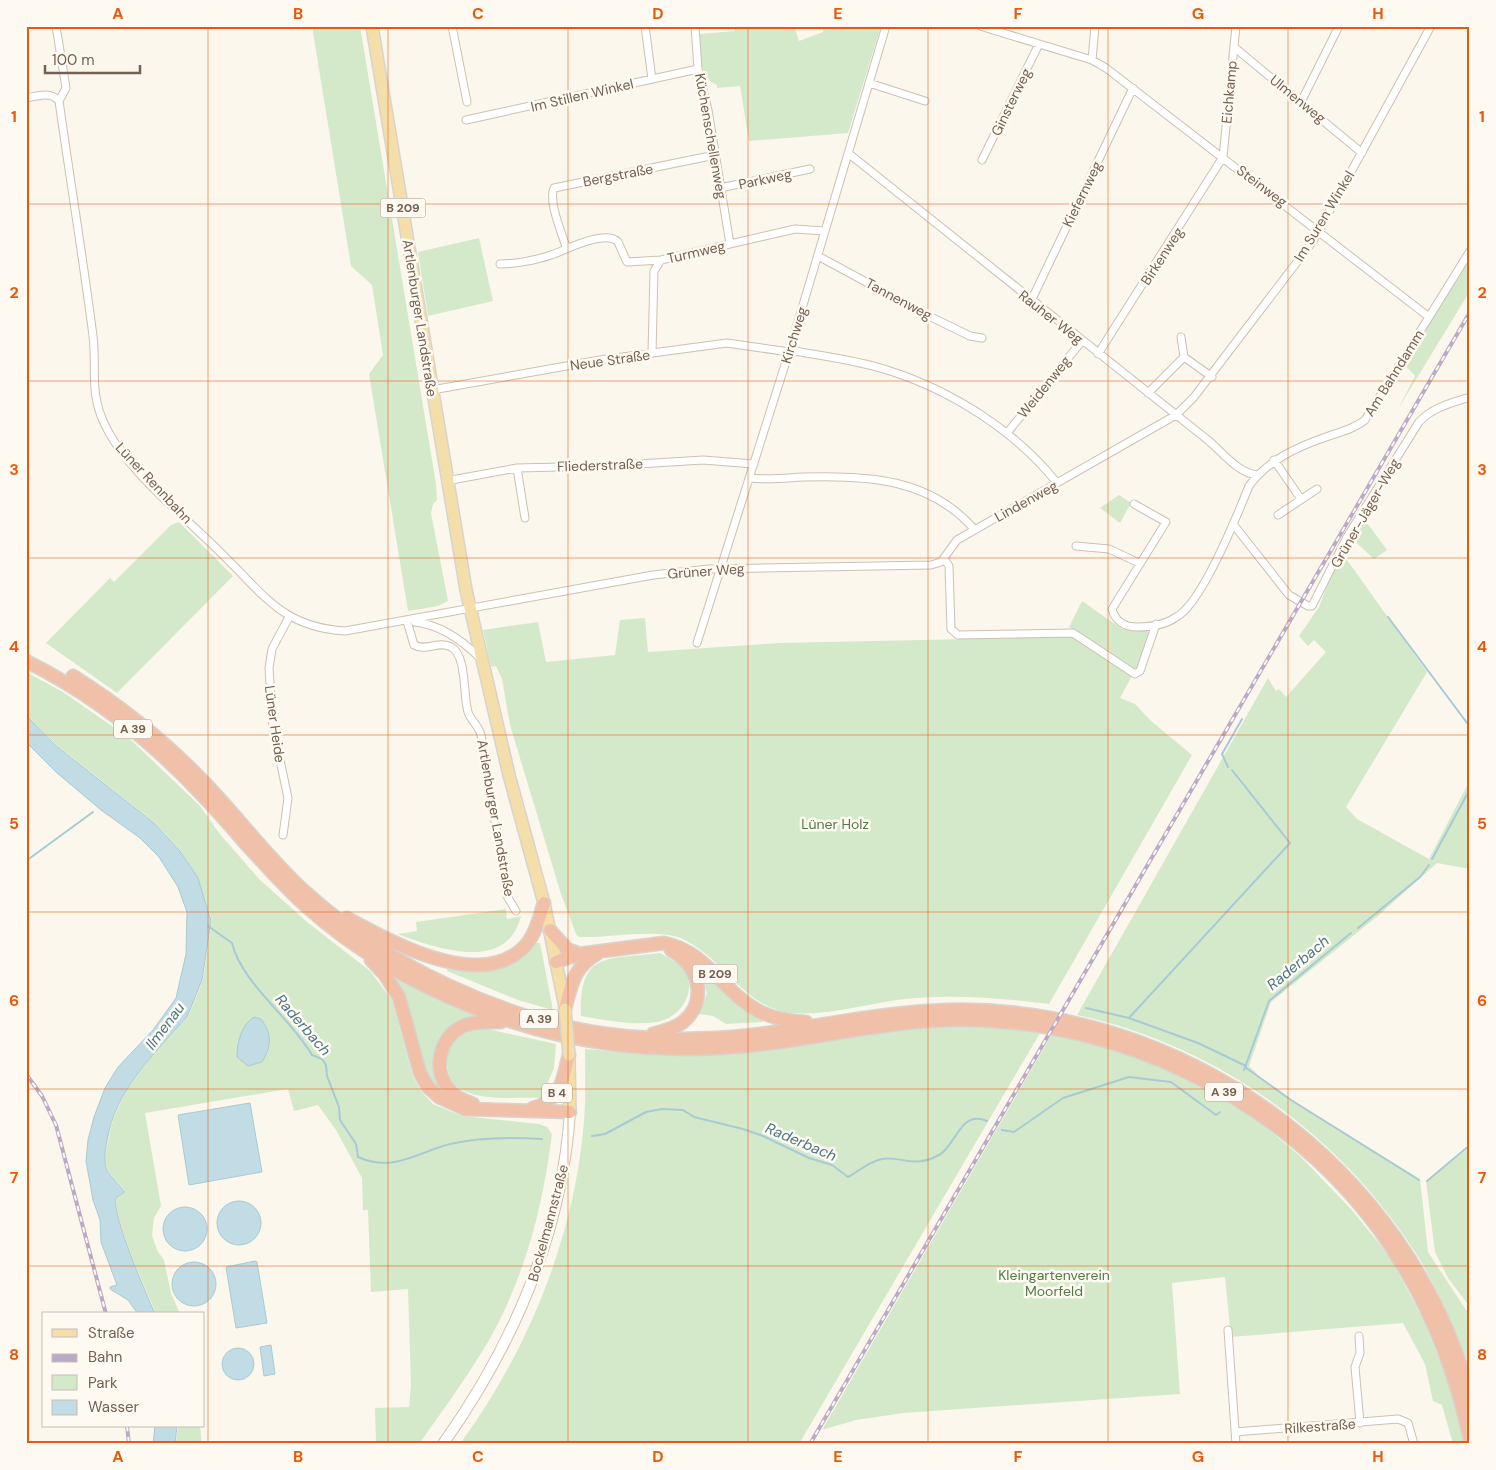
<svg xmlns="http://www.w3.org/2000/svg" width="1496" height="1470" font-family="'DM Sans',sans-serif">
<rect width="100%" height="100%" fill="#fbf7ec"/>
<!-- green -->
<path fill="#d4e9ca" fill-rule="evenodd" d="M312,26H360L436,484L437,500L433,504L431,513L448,601L438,606L408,611L369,374L383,355L372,285L351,266Z
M735,26H794L799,41L823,32L824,26H881L848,133L749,141L740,86L717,88V85C698,77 701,52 700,34L735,31Z
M479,238L493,301L428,316L418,252Z
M1470,257V291L1398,409L1415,376L1404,364Z
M1119,495L1131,503L1120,523L1100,508Z
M1362,516L1387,550L1374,559L1350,537Z
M179,522L233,576L117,693L46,643L110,578L114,582L171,525Z
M1342,553L1427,672L1346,807L1357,819L1429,859L1470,780V869L1437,863L1379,915L1271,1002L1249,1066L1260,1077L1292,1100L1420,1179L1428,1252L1470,1316V1367C1455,1330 1440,1294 1420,1260C1345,1138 1218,1045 1077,1015L1268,678L1276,691L1279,689L1286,697L1326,652L1314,640L1308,646L1299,636L1319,607L1331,575Z
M1082,601L1122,629L1146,630L1149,634L1137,670L1134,671L1069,627Z
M645,618L648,652L779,643L1063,637L1070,635L1132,676L1120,698L1135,704L1151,721L1192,755L1049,1004C1000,998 954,994 905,999C869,1003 829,1016 792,1013C742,1008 722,954 678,937C654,929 606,938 579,937L576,934L561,894L510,725L502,679L496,666L492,667L490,662L483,630L538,622L546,662L615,655L620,620Z
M26,672L63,692L129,738L200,806L219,833L259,879L307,922L370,971L392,1000L413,1077L422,1092L433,1104L462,1116L539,1124L547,1127L552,1134C543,1206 525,1277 489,1340C468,1376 443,1410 419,1444H376L375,1408L409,1407L411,1386L408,1289L371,1292L368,1210H363L362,1178L336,1130L318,1105L294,1111L288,1089L145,1113L161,1206L154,1218L152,1235L157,1250L164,1260L171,1293L180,1314H156C147,1292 113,1218 117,1198L126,1192C121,1185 110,1176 107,1168C104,1159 106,1151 108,1142C116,1090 154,1054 188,1017L203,980L212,921L198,878L181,851L154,822L55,744L26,714ZM254,1017L260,1019L266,1026L237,1043Z
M506,909L507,919L521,916C507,974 435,948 398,934L417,931L416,922Z
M536,943H540L553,1010L518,1000L447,971L448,967C482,974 513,971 536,943Z
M660,953C668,958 677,961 682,968C700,989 681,1018 657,1022C632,1026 606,1020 581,1016C579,950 607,960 660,953Z
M703,968L755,1015L763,1022L726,1024L713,1016L699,1014L707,993L701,975Z
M387,971L489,1018H476L436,1052L452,1100L433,1084L424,1071Z
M968,1025L1040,1033L799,1444H460C528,1351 575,1236 584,1121C586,1097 585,1073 585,1049L679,1056L748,1052L901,1029Z
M483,1028L556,1044L554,1068L541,1098C517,1097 486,1101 464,1091C443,1082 443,1052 457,1037C463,1031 474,1030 483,1028Z
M1052,1034L1107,1045L1183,1073L1255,1118L1300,1156L1351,1209L1390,1257L1424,1321L1453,1393L1465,1444H1453L1442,1405L1433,1401L1425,1364L1403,1323L1231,1337L1225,1277L1172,1283L1180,1394L903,1413L856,1420L822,1430Z
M1470,1147V1307L1448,1278L1435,1252L1426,1182Z
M178,1426H200L202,1444H176Z"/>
<!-- water -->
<path fill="#c1dce4" stroke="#a8cad5" d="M26,715L55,745L154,823L180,851L198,878L211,921L202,980L187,1017C154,1054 115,1090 107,1141C105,1151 104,1159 106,1168C108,1174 120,1186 125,1192L116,1198C112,1216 146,1293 155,1314H138L128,1300L110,1289V1287L117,1285L101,1242L100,1220L93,1200L86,1161L88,1140L94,1117L105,1088L118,1067L153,1030L176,998L186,954L187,912L178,887L159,857L140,838L101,810L56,772L26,742Z
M254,1017L261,1019C272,1034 272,1045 262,1062L248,1066L237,1057C237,1043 241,1025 254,1017Z
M250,1103L262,1172L189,1185L178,1115Z
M217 1223a22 22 0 1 1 44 0a22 22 0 1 1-44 0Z
M163 1229a22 22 0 1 1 44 0a22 22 0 1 1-44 0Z
M255,1261L257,1262L267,1323L236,1328L226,1267Z
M172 1284a22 22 0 1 1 44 0a22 22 0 1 1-44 0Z
M271,1345L275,1374L264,1376L260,1347Z
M222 1364a16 16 0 1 1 32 0a16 16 0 1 1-32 0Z
M155,1426H177L175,1444H153Z"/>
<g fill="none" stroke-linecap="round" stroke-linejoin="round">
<!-- stream -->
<path stroke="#a8cad5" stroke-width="2" d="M1388,617L1470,727
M1470,657L1468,660L1470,663
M1228,767L1222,754L1242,719
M1232,770L1290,843L1129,1018L1198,1043L1246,1066
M1432,859L1470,789
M26,861L93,812
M208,926L232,943C242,984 290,1017 312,1055L322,1059L326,1065L327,1076L339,1107L340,1120L356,1144L358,1157C394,1173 418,1152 450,1144C480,1137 512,1137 542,1139
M1358,928L1420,877L1429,865
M1086,1008L1129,1018
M1245,1067L1291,1100L1419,1180
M1244,1070L1269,1001L1351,933
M1002,1130L1014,1132L1063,1098L1129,1077L1171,1082L1216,1115L1220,1112
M592,1136L605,1134L646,1112L662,1109L683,1110L694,1117L743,1129L763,1136L809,1158L832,1165L848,1177C859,1171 870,1161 882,1159C903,1156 913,1169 939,1155C956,1146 960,1109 987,1121
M1427,1181L1470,1145"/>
<defs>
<path id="street" d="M56,26L66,88L59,101
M452,26L467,102
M645,26L652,79
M695,26L698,69L708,110L730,244
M980,26L1092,60L1106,68L1429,317
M1234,47L1362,153
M1092,60L1095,26
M869,83L925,101
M26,98C38,96 50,91 59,101C70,179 83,258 93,336C97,370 89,393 105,425C128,473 187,518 224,556C265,596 283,627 345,631L653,575L709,569L931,565L941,562L957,540L1176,415L1194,397L1313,241L1431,26
M1301,102L1339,26
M466,120L698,69
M848,153L1209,441C1223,453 1238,473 1257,475
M982,160L1039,44
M720,188L810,169
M566,247C562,233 548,202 554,188L715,155
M818,256L927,315L970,336L982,338
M500,264C515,264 537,260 551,255C566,250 605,229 618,242L627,262L661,260
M1031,301L1133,88
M1181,337L1184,357L1212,377
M789,350C822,356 856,360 887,370C951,390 1016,431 1057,483
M652,353L654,271L661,260L795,229L825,231
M1098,354L1223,157L1236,26
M432,390L600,360L727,343L789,352
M1148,393L1184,357
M1007,433L1082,341
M1274,460L1301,499
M517,468L525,518
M750,478C767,480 785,478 803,477C867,475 930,478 975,530
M446,481L517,468L606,466L703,460L754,464
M1134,504L1166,522L1112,609C1115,621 1125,627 1138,627C1151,627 1167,624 1178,616C1203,600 1237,516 1249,486C1268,460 1297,447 1326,437C1340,432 1354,429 1365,420L1470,251
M1278,515L1317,489
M1233,524L1289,595L1308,606H1312L1347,537L1419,422C1433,407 1451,403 1470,397
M1076,546L1109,549L1139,563
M944,559L949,566L951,629L958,635L1073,633L1135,674L1140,671L1156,624
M407,621L414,645C426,652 439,640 451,647C467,655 463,696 468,712C471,721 479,726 481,735L507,896L516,911
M415,622C441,625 462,640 480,658
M697,643L789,352L886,26
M283,835L288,798L273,727L269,668L272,649L289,617
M1228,1330L1236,1444
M1359,1336L1360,1353L1355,1367L1360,1423
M1235,1432L1398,1419L1408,1423L1414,1444"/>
<path id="secondary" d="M443,1444C513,1345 562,1233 570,1112"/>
<path id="primary" d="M372,26L466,590L509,775L544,903L565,1007
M569,1061L570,1112"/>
<path id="highway" d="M26,661C94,695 152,741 203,796C238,833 269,873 307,907C356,951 414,984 475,1008C560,1043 655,1055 747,1046C818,1039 888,1020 960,1020C1120,1019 1283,1099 1378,1228C1424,1291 1454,1364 1470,1440
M73,676C119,705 161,738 199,777C235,813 265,855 303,890C362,944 432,983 508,1010C584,1038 671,1044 752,1035C817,1027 881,1012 947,1010C1183,1004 1408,1166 1470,1396
M347,918C390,942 479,991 523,948C535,937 539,918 544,903
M550,930L567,949L579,954
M371,960L385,975L399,997L420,1073L428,1087L439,1097L465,1109L570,1112
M556,962L579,954L664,943C706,951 722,991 757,1010C772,1019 790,1021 806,1022
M565,1009C572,983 573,968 598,953
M653,1034C663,1031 674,1029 683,1022C709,1001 698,964 671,950
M473,1104C463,1100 453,1096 447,1087C433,1067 440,1037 463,1026C475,1021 488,1022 501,1022
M533,1108C562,1100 562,1081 569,1055"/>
</defs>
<!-- street casing -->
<use href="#street" stroke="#cdc0b2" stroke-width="9"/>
<!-- secondary casing -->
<use href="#secondary" stroke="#d0c1af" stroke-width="12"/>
<!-- primary casing -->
<use href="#primary" stroke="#d8d3ce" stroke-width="14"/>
<!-- highway casing -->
<use href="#highway" stroke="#d8d3ce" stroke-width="15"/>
<!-- street -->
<use href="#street" stroke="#fff" stroke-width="7"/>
<!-- secondary -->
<use href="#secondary" stroke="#fff" stroke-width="10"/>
<!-- primary -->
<use href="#primary" stroke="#f4dfaa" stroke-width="11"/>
<!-- highway -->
<use href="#highway" stroke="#f0c1a8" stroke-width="12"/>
<defs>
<path id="rail" d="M26,1074L42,1096L56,1125L106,1314
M127,1426L129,1444
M810,1444L1470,312"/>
</defs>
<!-- rail casing -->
<use href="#rail" stroke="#bba9c6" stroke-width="4"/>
<!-- rail -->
<use href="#rail" stroke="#fefaf2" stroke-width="2" stroke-dasharray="5.5" stroke-linecap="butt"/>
<defs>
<path id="primary-bridge" d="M565,1009L569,1055"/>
</defs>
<!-- primary-bridge casing -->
<use href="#primary-bridge" stroke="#d8d3ce" stroke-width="14" stroke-linecap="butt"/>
<!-- primary-bridge -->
<use href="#primary-bridge" stroke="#f4dfaa" stroke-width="11"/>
</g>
<!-- grid -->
<path fill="none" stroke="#e8590c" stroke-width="1" stroke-opacity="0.55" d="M208,26V1444M388,26V1444M568,26V1444M748,26V1444M928,26V1444M1108,26V1444M1288,26V1444M26,204H1470M26,381H1470M26,558H1470M26,735H1470M26,912H1470M26,1089H1470M26,1266H1470"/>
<g text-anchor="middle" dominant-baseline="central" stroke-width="5" stroke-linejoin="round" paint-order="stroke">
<!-- shield labels -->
<g fill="#fefaf2" stroke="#9e8f81" stroke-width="1">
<rect x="380.5" y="198.5" width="45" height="19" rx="4"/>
<rect x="114" y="719.5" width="38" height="19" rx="4"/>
<rect x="692.5" y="964.5" width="45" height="19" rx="4"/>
<rect x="520" y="1009.5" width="38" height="19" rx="4"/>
<rect x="1205" y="1082.5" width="38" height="19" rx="4"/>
<rect x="542" y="1083.5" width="30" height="19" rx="4"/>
</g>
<g font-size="12" font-weight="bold" fill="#756150">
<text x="403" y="208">B 209</text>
<text x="133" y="729">A 39</text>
<text x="715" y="974">B 209</text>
<text x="539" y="1019">A 39</text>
<text x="1224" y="1092">A 39</text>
<text x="557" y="1093">B 4</text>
</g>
<!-- street labels -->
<g font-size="14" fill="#756150" stroke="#fefaf2">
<text transform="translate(1229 92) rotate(-85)">Eichkamp</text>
<text transform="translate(582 95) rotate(-13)">Im Stillen Winkel</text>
<text transform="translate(1298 99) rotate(39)">Ulmenweg</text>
<text transform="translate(1011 102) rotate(-64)">Ginsterweg</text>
<text transform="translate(711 136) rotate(80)">Küchenschellenweg</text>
<text transform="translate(618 175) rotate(-11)">Bergstraße</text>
<text transform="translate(765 179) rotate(-12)">Parkweg</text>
<text transform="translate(1262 186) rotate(37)">Steinweg</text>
<text transform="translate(1082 194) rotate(-64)">Kiefernweg</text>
<text transform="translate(1324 216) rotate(-59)">Im Suren Winkel</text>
<text transform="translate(696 252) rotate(-13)">Turmweg</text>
<text transform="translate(1162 256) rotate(-57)">Birkenweg</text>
<text transform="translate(899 299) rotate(28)">Tannenweg</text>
<text transform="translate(1051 317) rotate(38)">Rauher Weg</text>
<text transform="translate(420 318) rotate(81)">Artlenburger Landstraße</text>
<text transform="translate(794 335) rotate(-73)">Kirchweg</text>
<text transform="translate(610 360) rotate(-8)">Neue Straße</text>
<text transform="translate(1394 373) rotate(-58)">Am Bahndamm</text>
<text transform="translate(1044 387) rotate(-51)">Weidenweg</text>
<text transform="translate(600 465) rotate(-2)">Fliederstraße</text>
<text transform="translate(154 483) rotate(47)">Lüner Rennbahn</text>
<text transform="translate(1026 501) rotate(-29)">Lindenweg</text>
<text transform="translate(1365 513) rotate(-60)">Grüner-Jäger-Weg</text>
<text transform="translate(706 571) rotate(-4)">Grüner Weg</text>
<text transform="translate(275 724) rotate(82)">Lüner Heide</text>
<text transform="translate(496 818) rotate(80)">Artlenburger Landstraße</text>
<text transform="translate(548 1223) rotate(-75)">Bockelmannstraße</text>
<text transform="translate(1320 1426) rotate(-4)">Rilkestraße</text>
</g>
<!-- park labels -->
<g font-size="14" fill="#537a48" stroke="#fefaf2">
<text x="835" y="824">Lüner Holz</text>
<text x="1054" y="1275">Kleingartenverein<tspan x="1054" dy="16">Moorfeld</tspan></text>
</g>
<!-- water labels -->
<g font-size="15" font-style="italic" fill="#4b7786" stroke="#fefaf2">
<text transform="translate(1298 963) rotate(-40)">Raderbach</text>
<text transform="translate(303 1025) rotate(49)">Raderbach</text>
<text transform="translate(165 1026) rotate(-53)">Ilmenau</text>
<text transform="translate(801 1142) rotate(23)">Raderbach</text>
</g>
</g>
<!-- border -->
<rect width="1496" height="1470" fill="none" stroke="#fefaf2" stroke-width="55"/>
<!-- legend -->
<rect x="42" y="1312" width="162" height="115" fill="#fefaf2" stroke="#c7bdb1"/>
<rect x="52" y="1329" width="25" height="8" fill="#f4dfaa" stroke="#c7bdb1"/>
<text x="88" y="1338" font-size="15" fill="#756150">Straße</text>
<rect x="52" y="1354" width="25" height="8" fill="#bba9c6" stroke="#c7bdb1"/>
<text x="88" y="1362" font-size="15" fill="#756150">Bahn</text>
<rect x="52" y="1375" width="25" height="15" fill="#d4e9ca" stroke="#c7bdb1"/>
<text x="88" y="1388" font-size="15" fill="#756150">Park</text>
<rect x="52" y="1400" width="25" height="15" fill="#c1dce4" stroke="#c7bdb1"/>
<text x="88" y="1412" font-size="15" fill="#756150">Wasser</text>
<!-- scale -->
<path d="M45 65v8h95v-8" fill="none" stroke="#756150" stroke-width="2.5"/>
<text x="52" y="65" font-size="15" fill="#756150" stroke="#fefaf2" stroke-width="4" paint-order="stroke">100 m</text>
<rect x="28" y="28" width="1440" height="1414" fill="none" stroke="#e8590c" stroke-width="2"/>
<g font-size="16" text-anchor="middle" font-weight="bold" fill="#e8590c">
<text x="118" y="19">A</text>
<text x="298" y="19">B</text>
<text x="478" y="19">C</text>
<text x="658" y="19">D</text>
<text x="838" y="19">E</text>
<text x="1018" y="19">F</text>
<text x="1198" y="19">G</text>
<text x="1378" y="19">H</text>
<text x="14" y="122">1</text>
<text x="1482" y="122">1</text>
<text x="14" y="298">2</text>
<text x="1482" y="298">2</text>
<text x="14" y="475">3</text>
<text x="1482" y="475">3</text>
<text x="14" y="652">4</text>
<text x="1482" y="652">4</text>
<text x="14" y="829">5</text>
<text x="1482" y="829">5</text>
<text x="14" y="1006">6</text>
<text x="1482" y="1006">6</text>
<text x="14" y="1183">7</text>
<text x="1482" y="1183">7</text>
<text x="14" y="1360">8</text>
<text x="1482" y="1360">8</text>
<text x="118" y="1462">A</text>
<text x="298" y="1462">B</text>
<text x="478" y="1462">C</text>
<text x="658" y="1462">D</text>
<text x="838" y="1462">E</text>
<text x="1018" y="1462">F</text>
<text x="1198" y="1462">G</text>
<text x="1378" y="1462">H</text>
</g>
</svg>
